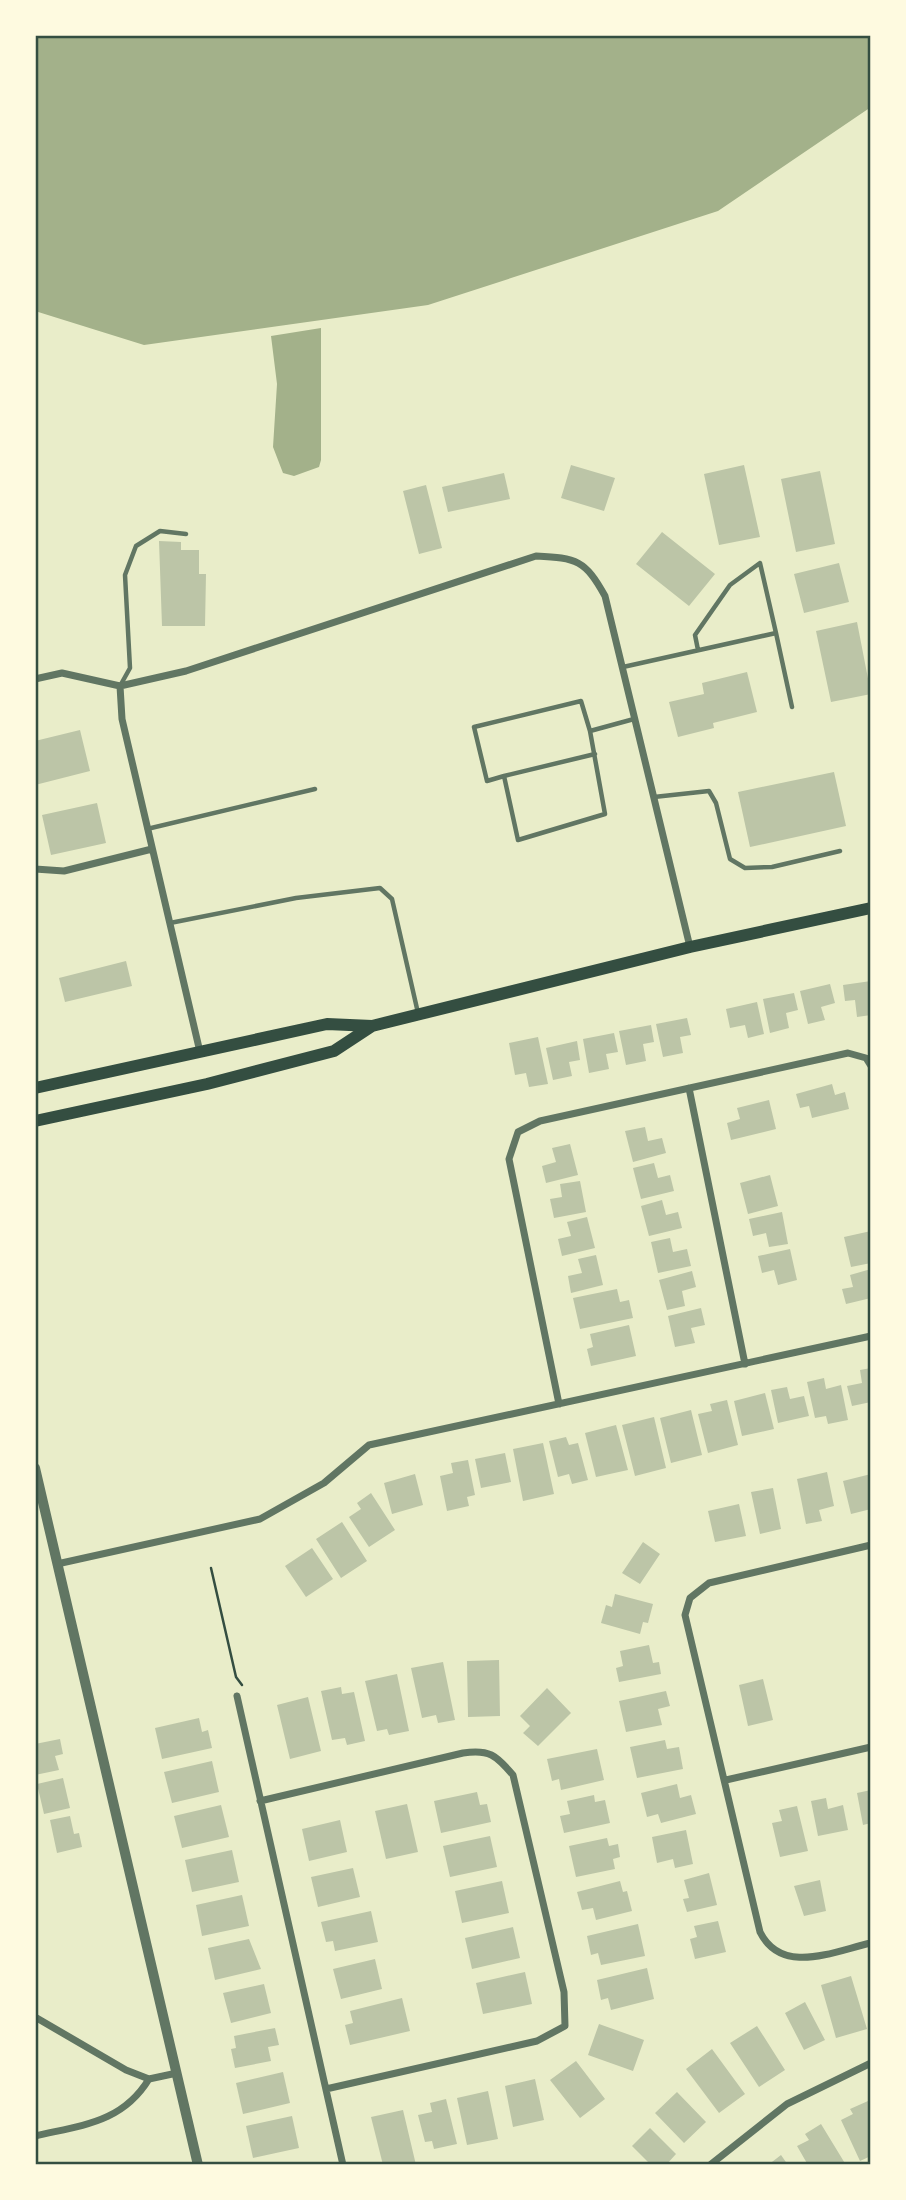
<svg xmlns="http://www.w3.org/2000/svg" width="906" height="2200" font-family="'DejaVu Sans',sans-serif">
<rect width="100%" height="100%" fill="#e9edc9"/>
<!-- water -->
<path fill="#a3b18a" d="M35,35H871V107L718,211L428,305L144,345L35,311Z
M321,328V460L319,467L294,476L283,473L273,447L277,384L271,336Z"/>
<!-- building -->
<path fill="#bcc5a7" d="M571,465L615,478L604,511L561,498Z
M744,465L760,537L719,545L704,474Z
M820,471L835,544L796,552L781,479Z
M504,473L510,499L448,512L442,487Z
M426,485L442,548L419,554L403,491Z
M662,532L715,574L689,606L636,564Z
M159,541L181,542V550H199V574H206L205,626H162Z
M839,563L849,602L804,613L794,574Z
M857,622L871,694L831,702L816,631Z
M747,672L757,712L713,723L714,728L678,737L669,702L704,694L702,683Z
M80,730L90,771L35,785V741Z
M834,772L846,826L750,847L738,792Z
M97,803L106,843L51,855L42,815Z
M126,961L132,986L65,1002L59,978Z
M871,981V1015L857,1017L855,1000L845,1001L843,985Z
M830,984L835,1003L821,1007L825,1020L808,1024L800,991Z
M794,993L798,1010L786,1013L789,1028L770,1033L763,999Z
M757,1002L764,1034L748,1038L745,1025L730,1028L726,1009Z
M687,1018L691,1035L680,1037L683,1053L663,1057L656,1024Z
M651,1025L654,1042L643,1044L646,1061L626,1065L619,1031Z
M614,1033L618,1052L606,1054L609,1069L589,1073L583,1039Z
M538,1037L548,1084L529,1087L526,1073L515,1075L509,1043Z
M577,1041L580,1060L569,1062L572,1076L553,1080L546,1048Z
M832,1084L835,1095L845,1092L849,1109L812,1118L809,1106L800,1108L796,1094Z
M769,1100L776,1129L731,1140L727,1123L740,1119L737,1108Z
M645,1127L648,1141L662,1138L666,1153L633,1162L625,1131Z
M570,1144L578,1175L546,1183L542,1166L556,1162L552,1148Z
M654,1163L658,1178L670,1175L674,1191L641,1199L633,1168Z
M770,1175L778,1206L748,1214L740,1183Z
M580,1181L586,1212L554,1218L550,1199L562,1197L560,1184Z
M662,1200L666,1215L678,1212L682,1228L649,1236L641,1206Z
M782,1212L788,1244L769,1247L766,1233L753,1236L749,1219Z
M587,1217L595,1248L562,1256L558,1239L571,1236L567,1222Z
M871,1231V1248H868L871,1263L851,1267L844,1237Z
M670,1238L673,1252L687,1249L691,1266L658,1273L651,1242Z
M790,1249L797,1280L778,1285L774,1270L762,1273L758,1256Z
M596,1255L603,1285L571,1293L568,1276L582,1273L578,1259Z
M871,1269V1298L846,1304L842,1289L853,1287L850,1275Z
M692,1271L696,1287L682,1291L685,1306L667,1310L659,1280Z
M617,1289L620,1302L629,1300L633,1318L580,1329L573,1298Z
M701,1308L705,1325L691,1328L695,1343L675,1347L668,1316Z
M629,1325L636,1356L591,1366L587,1349L593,1347L590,1334Z
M871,1368V1402L852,1406L847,1386L862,1383L860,1370Z
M824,1378L826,1389L841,1385L848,1420L828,1424L826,1416L815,1418L807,1382Z
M787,1387L790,1399L804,1396L809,1416L778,1423L771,1390Z
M765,1393L774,1429L742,1436L734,1401Z
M727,1400L738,1445L708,1453L698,1414L712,1411L710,1404Z
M691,1410L702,1455L671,1463L660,1418Z
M654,1417L666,1468L635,1476L622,1425Z
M616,1425L628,1470L596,1477L585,1433Z
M566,1437L569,1445L578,1443L588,1480L572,1484L569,1474L558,1477L549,1441Z
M543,1443L554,1494L523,1501L513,1449Z
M505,1453L511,1482L481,1488L475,1459Z
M468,1460L475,1495L467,1497L469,1506L447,1511L440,1476L453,1473L451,1463Z
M827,1472L834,1506L819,1510L822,1521L806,1524L797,1479Z
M415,1474L423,1505L392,1514L384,1483Z
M871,1474V1509L851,1514L843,1481Z
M773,1488L781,1529L760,1534L751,1492Z
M371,1493L395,1530L369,1547L349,1517L361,1509L357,1503Z
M739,1504L746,1536L715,1542L708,1511Z
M342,1522L367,1561L341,1578L316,1539Z
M643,1542L660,1554L640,1584L622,1573Z
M312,1548L333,1579L306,1597L285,1566Z
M615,1594L653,1604L648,1623L643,1622L640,1634L601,1623L606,1605L612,1607Z
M649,1645L653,1663L659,1662L661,1674L619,1682L616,1668L623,1666L620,1651Z
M499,1660L500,1716L468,1717L467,1661Z
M443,1662L455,1720L438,1723L436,1715L422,1718L411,1668Z
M397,1674L409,1731L389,1735L387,1729L377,1731L365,1681Z
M763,1679L773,1720L748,1726L739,1685Z
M341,1687L342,1694L354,1692L365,1741L347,1745L345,1738L332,1740L321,1691Z
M547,1688L571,1713L538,1746L523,1733L530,1726L520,1716Z
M666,1691L670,1706L658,1709L662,1725L626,1732L619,1701Z
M308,1697L321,1751L290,1759L277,1705Z
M199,1718L202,1732L208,1730L212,1748L162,1759L155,1728Z
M60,1739L63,1754L55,1756L59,1770L35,1775V1744Z
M665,1740L667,1749L679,1747L683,1769L637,1778L630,1747Z
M597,1749L604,1780L561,1790L559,1779L552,1781L547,1759Z
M212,1761L219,1792L172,1803L164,1772Z
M63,1778L70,1808L44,1814L37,1784Z
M677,1784L680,1798L691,1795L696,1814L661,1823L658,1814L647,1817L641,1793Z
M871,1790V1823L863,1825L857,1793Z
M477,1792L480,1805L487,1804L491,1822L441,1833L434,1801Z
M594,1795L595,1802L605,1800L610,1823L564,1833L560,1816L570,1814L567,1801Z
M826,1798L828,1809L843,1805L848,1830L818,1836L811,1801Z
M407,1804L418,1852L386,1859L375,1811Z
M221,1805L229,1837L182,1848L174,1816Z
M797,1806L808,1851L780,1857L772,1823L782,1821L779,1810Z
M70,1816L74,1834L79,1833L82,1847L57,1853L50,1820Z
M340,1820L347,1852L309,1861L302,1829Z
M686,1830L693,1864L675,1868L673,1859L657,1863L652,1837Z
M490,1836L497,1867L450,1877L443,1846Z
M607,1838L609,1846L618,1844L620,1857L613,1859L615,1869L576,1877L569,1846Z
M232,1850L239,1882L192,1892L185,1860Z
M353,1868L360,1897L318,1907L311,1877Z
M709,1873L717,1905L687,1912L683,1899L689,1898L684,1880Z
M820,1880L826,1911L804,1916L794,1886Z
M502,1881L509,1913L462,1923L455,1891Z
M620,1881L623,1892L627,1891L632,1911L596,1920L593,1908L582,1910L577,1892Z
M242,1895L249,1926L202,1936L196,1905Z
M371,1911L378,1942L335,1951L333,1941L326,1942L321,1922Z
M718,1921L726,1952L695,1959L690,1939L697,1937L694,1926Z
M638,1924L645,1956L601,1965L598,1953L591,1955L587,1936Z
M513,1927L520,1958L472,1969L465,1938Z
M249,1939L261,1969L215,1980L208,1948Z
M375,1959L382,1989L341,1999L333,1969Z
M647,1968L654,1999L611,2010L608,1998L601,2000L597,1980Z
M525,1972L532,2004L483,2014L476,1983Z
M851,1976L867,2029L836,2038L821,1985Z
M264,1984L271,2013L231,2023L223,1993Z
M402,1998L410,2031L350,2045L345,2025L353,2023L350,2011Z
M805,2002L825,2040L804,2050L785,2013Z
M599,2024L644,2040L633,2071L588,2055Z
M757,2026L785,2070L759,2087L730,2043Z
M275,2028L279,2045L268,2047L271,2061L235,2068L231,2049L236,2048L234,2036Z
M712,2049L745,2094L719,2113L686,2069Z
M576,2061L605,2099L580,2118L550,2080Z
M283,2072L290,2103L243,2114L236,2083Z
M535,2079L544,2120L513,2127L505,2086Z
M488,2091L498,2139L467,2145L457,2098Z
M677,2092L706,2122L684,2143L655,2113Z
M446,2099L457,2144L434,2149L432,2141L425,2142L418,2115L432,2112L430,2103Z
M868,2101L871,2109V2156L860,2161L841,2120L853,2114L850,2109Z
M403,2110L416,2165H383L371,2117Z
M292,2116L299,2148L253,2158L246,2126Z
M821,2124L846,2165H808L797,2146L809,2140L805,2134Z
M650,2128L676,2154L666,2165H651L632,2146Z
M781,2155L788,2165H768Z"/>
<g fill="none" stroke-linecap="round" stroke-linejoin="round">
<!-- path -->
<path stroke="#344e41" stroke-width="2.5" d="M211,1568L236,1677L242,1685"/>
<!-- service -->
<path stroke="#617663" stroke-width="4.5" d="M776,633L792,707
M623,667L776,633L760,563L730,585L695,635L698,650
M120,686L130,668L125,575L136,546L160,531L186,534
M590,731L605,814L518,840L504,776L487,781L474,727L581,701L590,731L634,719
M504,776L595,754
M654,797L709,791L716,803L730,859L745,868L772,867L840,851
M147,829L315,789
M170,923L296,898L380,888L392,899L418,1013"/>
<!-- minor -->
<path stroke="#617663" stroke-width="7" d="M35,679L62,673L120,686L186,671L536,556C577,558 585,560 605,596L690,947
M120,686L122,719L200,1052
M35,869L64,871L152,849
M689,1088L745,1364
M559,1404L509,1159L518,1132L540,1121L848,1053L866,1058L871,1066
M871,1545L709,1583L690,1598L685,1615L760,1932C782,1976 834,1951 871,1943
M57,1564L260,1519L324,1483L369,1445L871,1336
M237,1696L343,2165
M726,1780L871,1747
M260,1801L463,1753C489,1749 496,1755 513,1775L564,1992L565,2026L537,2041L326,2089
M35,2017L126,2070L149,2079L177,2073
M35,2136C82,2125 122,2123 149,2079
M710,2165L787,2104L871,2063"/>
<!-- tertiary -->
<path stroke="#617663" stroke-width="10" d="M35,1468L198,2165"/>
<!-- secondary -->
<path stroke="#344e41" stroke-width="12" d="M35,1088L327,1024L372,1026L690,947L871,908
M35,1121L207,1084L334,1051L372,1026"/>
</g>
<!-- border -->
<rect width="906" height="2200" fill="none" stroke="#fefae0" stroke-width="74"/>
<rect x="37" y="37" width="832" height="2126" fill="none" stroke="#344e41" stroke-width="2.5"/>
</svg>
